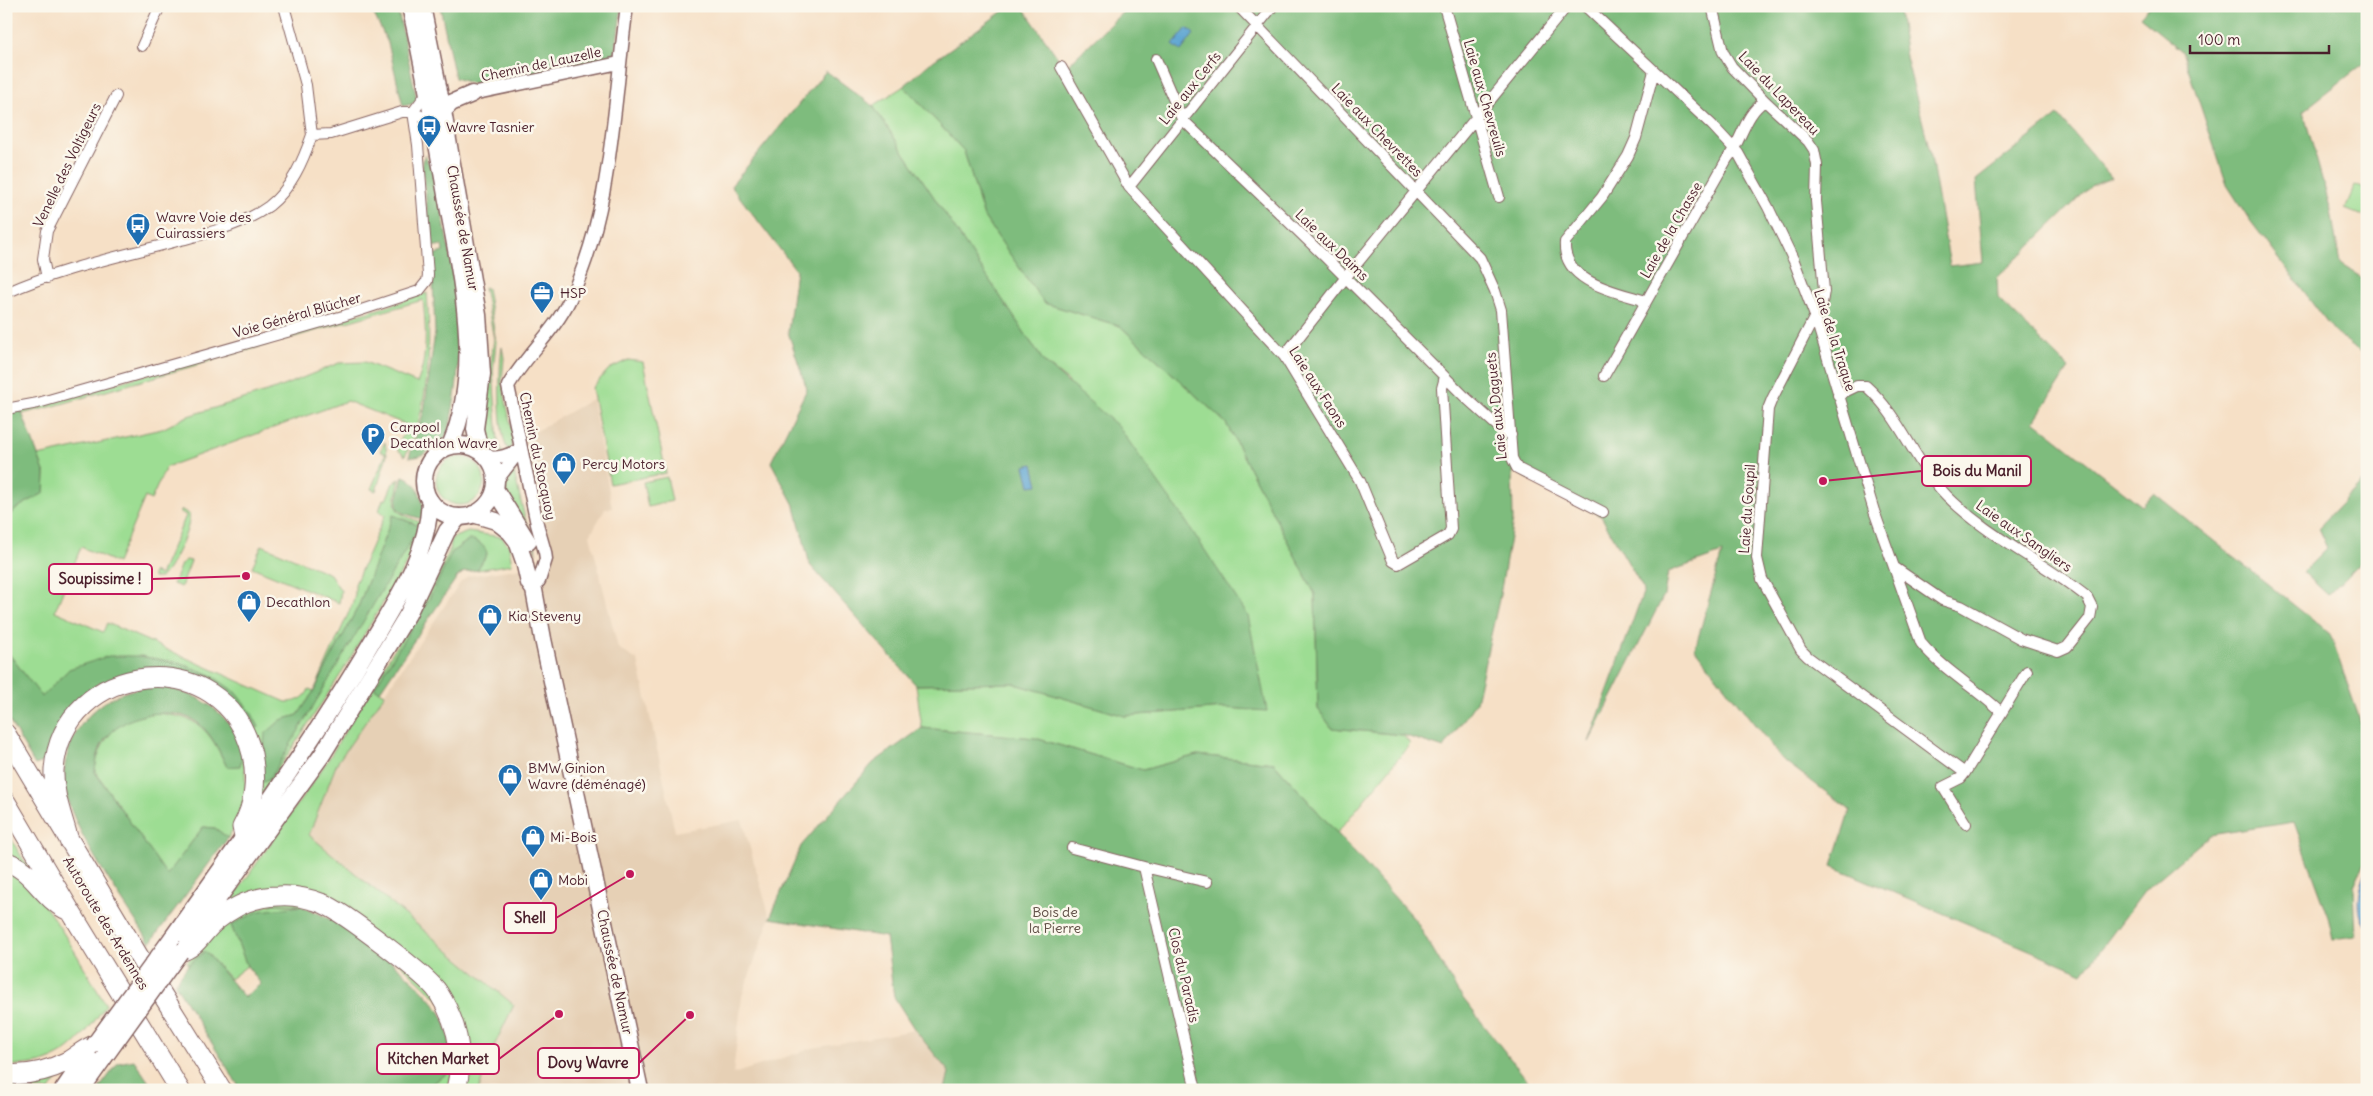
<svg xmlns="http://www.w3.org/2000/svg" width="2373" height="1096" font-family="Delius,sans-serif">
<rect width="100%" height="100%" fill="#fbf7ec"/>
<filter id="ink" filterUnits="userSpaceOnUse"><feTurbulence type="fractalNoise" baseFrequency=".02" numOctaves="2"/><feDisplacementMap in="SourceGraphic" scale="10" xChannelSelector="R" yChannelSelector="G"/><feConvolveMatrix kernelMatrix="1 2 1 2 8 2 1 2 1" color-interpolation-filters="sRGB"/></filter>
<filter id="wash" filterUnits="userSpaceOnUse"><feTurbulence type="fractalNoise" baseFrequency=".0096" numOctaves="4" result="noise"/><feDisplacementMap in="SourceGraphic" scale="20" xChannelSelector="R" yChannelSelector="G"/><feGaussianBlur stdDeviation="1.12" result="paint"/><feColorMatrix in="noise" values="0 0 0 0 0 0 0 0 0 0 0 0 0 0 0 0 0 1.4 0 .05"/><feComposite in="paint" operator="in"/></filter>
<g filter="url(#wash)">
<rect width="100%" height="100%" fill="#f6e0c6"/>
<!-- built -->
<path fill="#e6d0b5" d="M592,399L612,508L605,509L590,535L618,648L638,661L675,832L742,820L770,918L742,996L733,1074L813,1048L915,1030L949,1072L945,1090H479L488,1058L514,1005L309,835L337,763L461,582L468,576L516,569L547,557L526,437Z"/>
<!-- green -->
<path fill="#9ddd93" stroke="#747e5f" fill-rule="evenodd" d="M904,86L964,151L984,217L1044,303L1120,326L1226,423L1315,594L1318,709L1332,728L1403,735L1410,744L1337,833L1274,763L1197,755L1143,770L1035,738L922,728L916,685L1012,683L1125,716L1224,708L1266,710L1068,381L1044,362L873,106Z
M2355,185L2367,190V218L2345,209Z
M484,287L487,288L496,342L493,371L498,442L503,454C489,453 485,442 482,429L494,339Z
M427,293C430,335 430,379 419,420C416,432 410,444 405,456L396,448L393,439L400,442L407,425L347,401L166,467L151,500L145,497L117,563L81,547L55,611L103,632L107,623L286,702C296,702 305,699 309,689L314,691L352,605L355,594V584L385,515L379,511L383,499L386,500L393,483L400,479C392,512 392,510 422,523L409,559L339,677L260,797L249,731L258,727L211,675L179,663L140,656L69,669L42,698L6,650V517L22,505L44,493L45,474L38,456L162,429L188,416L273,390L339,363L365,362L417,383C428,359 426,326 423,300L54,406L22,414L21,410L389,306ZM393,515L419,526L261,781L281,720L298,715L314,691L359,605Z
M502,347L504,358L502,382L514,440L509,451C497,438 499,366 502,347Z
M628,360L643,362L666,473L610,484L592,388L609,369Z
M385,442L387,455L376,491L371,489L386,454L380,451Z
M436 481a24 24 0 1 1 48 0a24 24 0 1 1-48 0Z
M513,468L525,518L535,542L536,553L530,534L502,488V483Z
M667,477L672,501L648,507L643,482Z
M182,510L189,514C193,525 170,572 160,578H153V572L160,575L185,518L186,515L179,512Z
M468,532L502,537L509,546L512,564L477,570L487,554C485,545 479,542 470,539L452,552L428,601L374,688L385,694L337,763L309,835L514,1005L488,1058L479,1090H462L459,1019L339,906L230,902L326,763L433,585L449,552L452,538Z
M262,545L330,574L341,591L339,603L252,567Z
M186,560L191,561L181,587L173,584L181,564Z
M156,713C200,717 208,728 227,767L243,750C247,787 248,805 228,838L215,828L203,827L167,876L95,771C97,749 110,727 132,718C139,716 148,715 156,713Z
M6,830L30,871L6,857Z
M6,871C45,889 83,968 106,1005C78,1045 59,1068 6,1065Z
M275,904L301,906L231,925L247,966L230,979L205,951L188,965L187,962C214,933 233,911 275,904Z
M67,1066L50,1090H6V1077Z
M452,1070L448,1090H423Z"/>
<!-- forest -->
<path fill="#7ebc7d" stroke="#646e54" d="M370,6H397L417,100L412,104L403,106L388,43Z
M440,6H545L561,10L574,6H622L615,54L609,60L476,85L455,78Z
M1010,6H1022L1065,68L1129,6H1906L1899,11L1906,57L1930,151L1950,266L1983,262L1976,180L2058,115L2112,178L2092,185L1997,278L1998,298L2069,368L2034,421L2142,506L2154,493L2330,634L2367,740V863L2364,864L2354,887L2356,936L2333,939L2327,912L2294,822L2210,835L2146,889L2083,973L1832,866L1850,810L1782,759L1695,649L1722,553L1668,572L1664,595L1589,742L1644,590L1601,516L1512,470L1513,520L1500,595L1476,702L1444,748L1403,735L1332,728L1318,709L1315,594L1226,423L1120,326L1044,303L984,217L964,151L904,86L929,64Z
M2150,6H2367V61L2303,111L2331,211L2340,264L2367,281V357L2334,331L2249,219L2227,185L2182,51L2140,17Z
M826,71L873,106L1044,362L1118,426L1187,523L1248,616L1267,711L1224,708L1125,716L1012,683L916,685L810,565L795,507L771,462L807,389L788,332L796,270L731,186Z
M425,155L428,163L433,162C447,245 470,330 452,413C451,421 449,436 442,442C440,444 436,445 433,448C424,454 420,458 409,457L424,411L435,333L432,255L443,252L442,245L431,247L422,161Z
M21,410L45,474L44,493L22,505L6,517L7,413Z
M403,476C421,482 423,504 425,520L403,513L397,508V500Z
M2367,477V556L2328,595L2303,572L2327,548L2318,528Z
M393,515L420,526L270,779L264,782L261,781L265,734L281,720L298,715L314,691L359,605Z
M470,539C479,542 485,545 487,554L477,570L464,572L457,577L380,691L374,688L428,601L452,552Z
M6,650L42,697L69,669L109,656H140L179,663L211,675L235,692L251,712L259,727L249,731L202,681L102,682L84,693L71,707L49,760L35,765L6,715Z
M158,686C190,692 214,702 233,729C236,734 242,744 243,750C243,755 241,761 240,766L227,767C219,751 210,729 193,720C167,706 127,714 108,736C99,745 96,760 95,772L167,875L203,827L215,828L228,838L150,943C127,906 67,825 64,783C63,761 71,737 85,720C105,697 128,688 158,686Z
M922,728L1035,738L1143,770L1197,755L1274,763L1416,921L1458,992L1535,1090H945L949,1072L915,1030L894,997L886,937L770,918L801,846L873,763Z
M301,906C339,918 422,979 441,1014C450,1031 451,1051 452,1070L423,1090H241L175,984L188,965L205,951L244,997L261,984L247,966L231,925L259,911Z
M134,1060L154,1090H98L118,1063Z"/>
<!-- water -->
<path fill="#5ba4d2" stroke="#52627e" d="M1187,28L1194,34L1181,51L1173,45Z
M1033,464L1038,485L1030,486L1025,466Z
M2367,871V927C2354,914 2359,886 2367,871Z"/>
</g>
<g filter="url(#ink)">
<g fill="none" stroke-linecap="round" stroke-linejoin="round">
<defs>
<path id="minor" d="M284,6L306,85L312,135
M1238,6L1480,258L1495,291L1501,310L1512,458L1517,468L1603,512
M1444,6L1499,197
M1585,6L1712,125L1738,153L1768,207L1794,261L1815,316L1874,511L1921,643C1943,670 1976,688 2001,712
M1712,6L1723,52L1732,67L1765,101L1808,141L1814,150L1817,165L1816,201L1824,291L1821,309L1815,316L1772,399L1768,409L1757,558L1762,579L1801,650L1808,657L1965,773
M142,46L160,6
M1156,59L1182,119L1325,257L1464,396L1504,432L1511,435
M1061,67L1129,187L1284,356L1360,481L1393,561L1398,564L1448,535L1451,529L1442,388L1445,377
M413,112L427,93
M1129,187L1273,6
M47,278L43,259L47,231L116,96
M6,293C61,268 123,256 181,240C211,232 243,225 269,206C291,189 303,161 312,135L331,134L402,112H413L433,122
M1646,301C1617,292 1562,283 1565,242L1602,197L1628,156L1636,138L1654,71
M1284,356L1346,277L1567,6
M1604,376L1727,159C1742,142 1744,114 1765,101
M1838,395L1857,386H1866C1901,417 1915,464 1947,496C1988,537 2042,561 2087,597L2092,607L2090,618L2067,647L2058,651L2021,639L1961,606L1942,600L1894,567
M6,409L38,403L343,316L419,291L427,281L428,275L418,145L413,112
M1966,824L1943,787L1961,778L1965,773L2027,671
M1072,848L1144,867
M1196,1090L1144,867L1207,882"/>
<path id="tertiary" d="M472,94L619,63
M486,457C500,459 509,455 521,449
M496,481L521,449
M539,581L546,559L545,552L537,524L508,386C526,355 554,332 570,299C613,208 613,105 627,6"/>
<path id="primary" d="M410,6C424,66 434,128 445,189C459,271 485,365 450,446
M422,6L443,111L478,315L482,374L475,429L480,451
M443,111L451,103L472,94
M424 481a36 36 0 1 1 72 0a36 36 0 1 1-72 0Z
M495,489L528,542
M473,514L496,521L510,532L517,541L524,561L529,583L534,590L543,639L640,1090"/>
<path id="trunk" d="M172,938C241,841 311,746 371,643C397,599 428,554 430,501
M188,940L322,755L408,614L447,531L459,517
M63,1090L94,1045
M81,1090L103,1059"/>
<path id="motorway" d="M6,734L150,975L222,1090
M6,802L71,912L180,1090
M69,841C63,817 53,795 54,770C62,659 225,641 252,754C257,778 255,805 242,827L244,836
M6,862C31,868 43,898 65,909
M180,952C198,947 202,932 216,921C234,906 256,896 279,896C293,895 311,899 324,904C343,912 428,976 438,992C457,1022 465,1055 456,1090
M6,1074C28,1076 48,1071 68,1061C77,1056 82,1050 94,1045"/>
</defs>
<!-- minor casing -->
<use href="#minor" stroke="#866361" stroke-width="12"/>
<!-- tertiary casing -->
<use href="#tertiary" stroke="#866361" stroke-width="15"/>
<!-- primary casing -->
<use href="#primary" stroke="#866361" stroke-width="19"/>
<!-- trunk casing -->
<use href="#trunk" stroke="#866361" stroke-width="19"/>
<!-- motorway casing -->
<use href="#motorway" stroke="#866361" stroke-width="21"/>
<!-- minor -->
<use href="#minor" stroke="#fff" stroke-width="10"/>
<!-- tertiary -->
<use href="#tertiary" stroke="#fff" stroke-width="12"/>
<!-- primary -->
<use href="#primary" stroke="#fff" stroke-width="16"/>
<!-- trunk -->
<use href="#trunk" stroke="#fff" stroke-width="16"/>
<!-- motorway -->
<use href="#motorway" stroke="#fff" stroke-width="19"/>
<defs>
<path id="trunk-bridge" d="M94,1045L172,938
M103,1059L180,952"/>
</defs>
<!-- trunk-bridge casing -->
<use href="#trunk-bridge" stroke="#866361" stroke-width="19" stroke-linecap="butt"/>
<!-- trunk-bridge -->
<use href="#trunk-bridge" stroke="#fff" stroke-width="16"/>
</g>
</g>
<!-- icons -->
<defs>
<symbol id="bus-pin" viewBox="-11 -11 22 30"><path d="M0 17L-7.5 6A9.5 9.5 0 1 1 7.5 6Z" fill="#1f6fb2" stroke="#fbf7ec"/><path d="M-5-6H5V4H4V6H2V4H-2V6H-4V4H-5ZM-3.5-4V0h7V-4ZM-3.5 1.2v1.5H-2V1.2ZM2 1.2v1.5H3.5V1.2Z" fill="#fff"/></symbol>
<symbol id="office-pin" viewBox="-11 -11 22 30"><path d="M0 17L-7.5 6A9.5 9.5 0 1 1 7.5 6Z" fill="#1f6fb2" stroke="#fbf7ec"/><path d="M-6-3h4V-5.5h4V-3h4V5H-6ZM-1-4.5V-3h2v-1.5ZM-6 0V1H6V0Z" fill="#fff"/></symbol>
<symbol id="parking-pin" viewBox="-11 -11 22 30"><path d="M0 17L-7.5 6A9.5 9.5 0 1 1 7.5 6Z" fill="#1f6fb2" stroke="#fbf7ec"/><path d="M-3.5-5.5H1a3.5 3.5 0 0 1 0 7H-1V5.5H-3.5ZM-1-3.4V-.6H.8a1.4 1.4 0 0 0 0-2.8Z" fill="#fff"/></symbol>
<symbol id="shop-pin" viewBox="-11 -11 22 30"><path d="M0 17L-7.5 6A9.5 9.5 0 1 1 7.5 6Z" fill="#1f6fb2" stroke="#fbf7ec"/><path d="M-5-2.5h2.3a2.7 3.5 0 0 1 5.4 0H5L5.5 6h-11ZM-1.5-2.5h3a1.5 2.3 0 0 0-3 0Z" fill="#fff"/></symbol>
</defs>
<g fill-rule="evenodd">
<use href="#bus-pin" x="415" y="113" width="28" height="38"/>
<use href="#bus-pin" x="124" y="211" width="28" height="38"/>
<use href="#office-pin" x="528" y="279" width="28" height="38"/>
<use href="#parking-pin" x="359" y="421" width="28" height="38"/>
<use href="#shop-pin" x="550" y="450" width="28" height="38"/>
<use href="#shop-pin" x="235" y="588" width="28" height="38"/>
<use href="#shop-pin" x="476" y="602" width="28" height="38"/>
<use href="#shop-pin" x="496" y="762" width="28" height="38"/>
<use href="#shop-pin" x="519" y="823" width="28" height="38"/>
<use href="#shop-pin" x="527" y="866" width="28" height="38"/>
</g>
<g text-anchor="middle" dominant-baseline="central" stroke-width="5" stroke-linejoin="round" paint-order="stroke">
<!-- street labels -->
<g font-size="14" fill="#4a1f2b" stroke="#fbf7ec">
<text transform="translate(541 64) rotate(-12)">Chemin de Lauzelle</text>
<text transform="translate(1190 88) rotate(-51)">Laie aux Cerfs</text>
<text transform="translate(1779 93) rotate(46)">Laie du Lapereau</text>
<text transform="translate(1485 98) rotate(74)">Laie aux Chevreuils</text>
<text transform="translate(1377 130) rotate(46)">Laie aux Chevrettes</text>
<text transform="translate(67 165) rotate(-64)">Venelle des Voltigeurs</text>
<text transform="translate(463 228) rotate(80)">Chaussée de Namur</text>
<text transform="translate(1671 230) rotate(-60)">Laie de la Chasse</text>
<text transform="translate(1332 245) rotate(44)">Laie aux Daims</text>
<text transform="translate(297 315) rotate(-16)">Voie Général Blücher</text>
<text transform="translate(1835 340) rotate(72)">Laie de la Traque</text>
<text transform="translate(1318 387) rotate(57)">Laie aux Faons</text>
<text transform="translate(1496 406) rotate(-96)">Laie aux Daguets</text>
<text transform="translate(538 456) rotate(78)">Chemin du Stocquoy</text>
<text transform="translate(1747 509) rotate(-86)">Laie du Goupil</text>
<text transform="translate(2024 536) rotate(35)">Laie aux Sangliers</text>
<text transform="translate(106 923) rotate(59)">Autoroute des Ardennes</text>
<text transform="translate(615 972) rotate(78)">Chaussée de Namur</text>
<text transform="translate(1184 975) rotate(77)">Clos du Paradis</text>
</g>
<!-- poi labels -->
<g font-size="14" fill="#4a1f2b" stroke="#fbf7ec" text-anchor="start">
<text x="446" y="127">Wavre Tasnier</text>
<text x="156" y="217">Wavre Voie des<tspan x="156" dy="16">Cuirassiers</tspan></text>
<text x="560" y="293">HSP</text>
<text x="390" y="427">Carpool<tspan x="390" dy="16">Decathlon Wavre</tspan></text>
<text x="582" y="464">Percy Motors</text>
<text x="266" y="602">Decathlon</text>
<text x="508" y="616">Kia Steveny</text>
<text x="528" y="768">BMW Ginion<tspan x="528" dy="16">Wavre (déménagé)</tspan></text>
<text x="550" y="837">Mi-Bois</text>
<text x="558" y="880">Mobi</text>
</g>
<!-- park labels -->
<g font-size="14" fill="#5f4e45" stroke="#fbf7ec">
<text x="1055" y="912">Bois de<tspan x="1055" dy="16">la Pierre</tspan></text>
</g>
</g>
<!-- callouts -->
<path fill="none" stroke="#c2185b" stroke-width="2" d="M1823 481L1922 471M246 576L152 579M630 874L556 918M559 1014L499 1059M690 1015L639 1063"/>
<g fill="#c2185b" stroke="#fbf7ec" stroke-width="2">
<circle cx="1823" cy="481" r="5"/>
<circle cx="246" cy="576" r="5"/>
<circle cx="630" cy="874" r="5"/>
<circle cx="559" cy="1014" r="5"/>
<circle cx="690" cy="1015" r="5"/>
</g>
<g fill="#fbf7ec" stroke="#c2185b" stroke-width="2">
<rect x="1922" y="456" width="109" height="30" rx="5"/>
<rect x="49" y="564" width="103" height="30" rx="5"/>
<rect x="504" y="903" width="52" height="30" rx="5"/>
<rect x="377" y="1044" width="122" height="30" rx="5"/>
<rect x="538" y="1048" width="101" height="30" rx="5"/>
</g>
<g font-size="15" text-anchor="middle" font-weight="bold" fill="#4a1f2b">
<text x="1977" y="476">Bois du Manil</text>
<text x="100" y="584">Soupissime !</text>
<text x="530" y="923">Shell</text>
<text x="438" y="1064">Kitchen Market</text>
<text x="588" y="1068">Dovy Wavre</text>
</g>
<!-- margin -->
<rect width="2373" height="1096" fill="none" stroke="#fbf7ec" stroke-width="25"/>
<!-- scale -->
<path d="M2190 45v8h139v-8" fill="none" stroke="#4a1f2b" stroke-width="2.5"/>
<text x="2198" y="45" font-size="15" fill="#4a1f2b" stroke="#fbf7ec" stroke-width="4" paint-order="stroke">100 m</text>
</svg>
